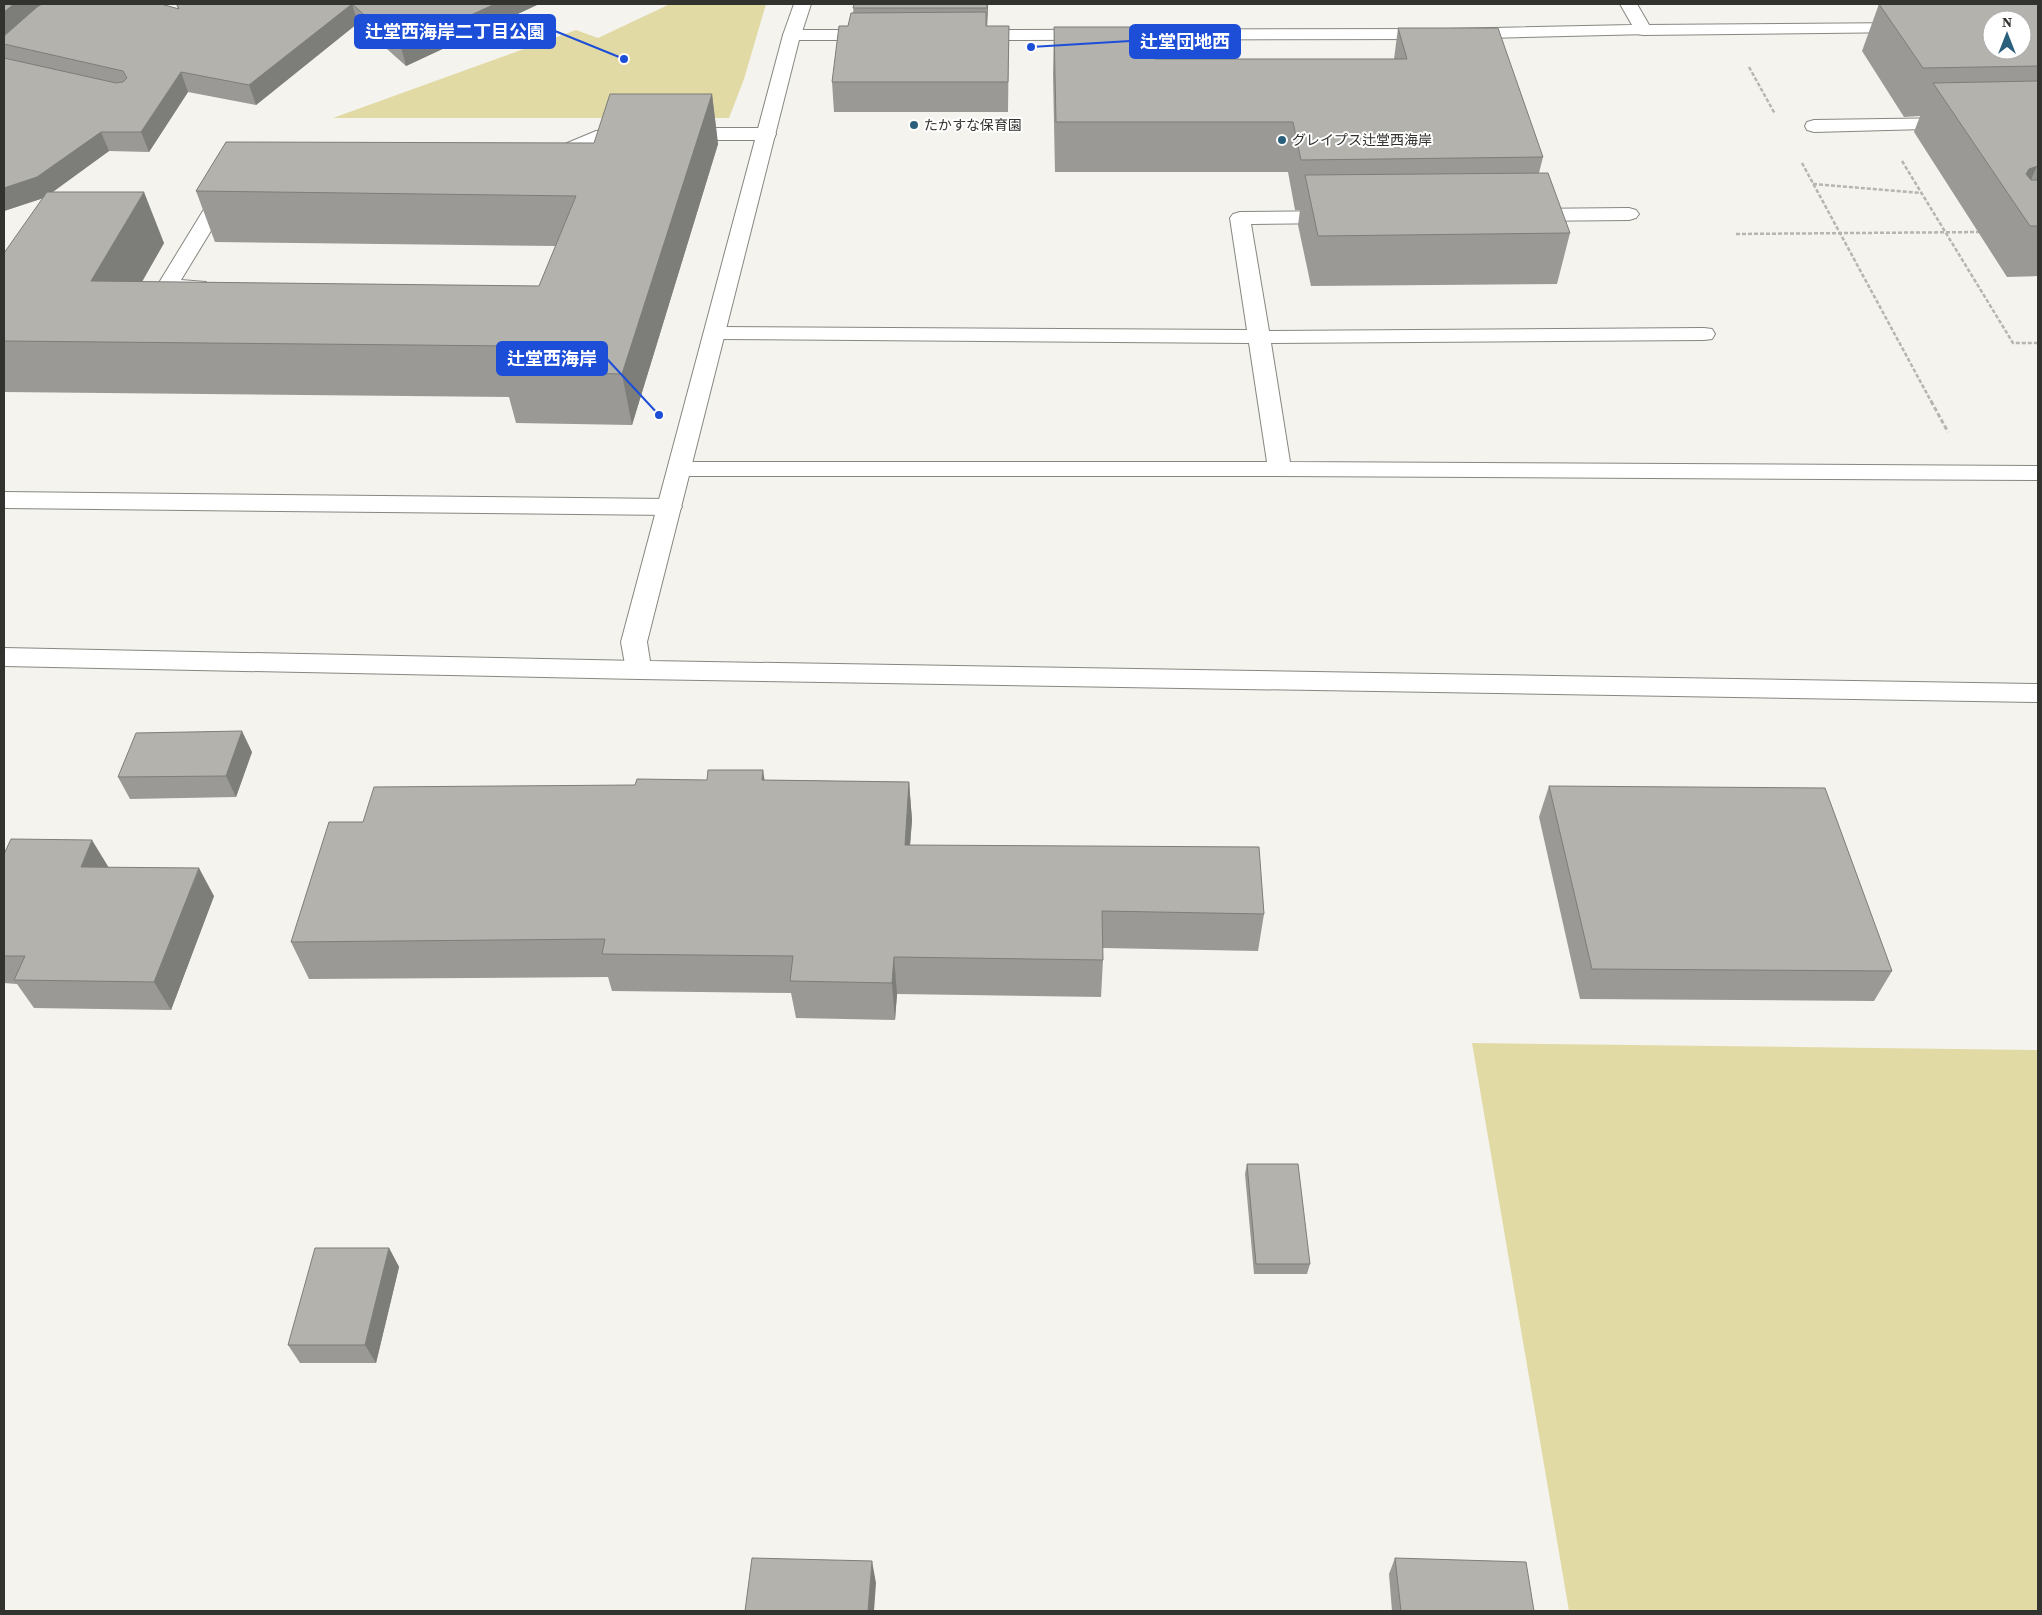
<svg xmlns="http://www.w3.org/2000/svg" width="2042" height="1615" font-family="'Source Serif 4','Noto Sans JP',serif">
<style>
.green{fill:#e1daa5}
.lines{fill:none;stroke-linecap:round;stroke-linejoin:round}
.service-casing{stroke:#878781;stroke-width:2}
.minor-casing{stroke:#878781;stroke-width:2}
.tertiary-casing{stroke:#878781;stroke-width:2}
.path-far1{stroke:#b6b5b0;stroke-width:2.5;stroke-dasharray:4 2;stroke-linecap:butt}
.path{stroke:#b6b5b0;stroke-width:3;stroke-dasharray:4.5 2.5;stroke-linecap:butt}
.service{fill:#fff;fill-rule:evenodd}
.minor{fill:#fff;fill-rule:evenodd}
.tertiary{fill:#fff;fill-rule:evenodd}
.wall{fill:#9a9995}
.shaded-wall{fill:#7d7d79}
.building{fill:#b3b2ad;stroke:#7d7d79;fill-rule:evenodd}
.poi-dot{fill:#2b607c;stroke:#fff;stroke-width:2}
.labels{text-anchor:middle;stroke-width:4;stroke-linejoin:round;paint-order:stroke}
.far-poi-label{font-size:14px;fill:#32322f;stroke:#fff;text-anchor:start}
.leader{fill:none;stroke:#1d4ed8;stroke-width:2}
.callout-dot{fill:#1d4ed8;stroke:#fff;stroke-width:2}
.callout{fill:#1d4ed8;stroke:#1d4ed8;stroke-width:2}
.callout-label{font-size:18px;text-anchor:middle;font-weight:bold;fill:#fff}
</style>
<rect width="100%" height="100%" fill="#f4f3ed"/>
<g class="green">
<path d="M670 4H766L744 79 729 118H333L576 30 598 38Z"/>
<path d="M1472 1043 2038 1050V1611H1569Z"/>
</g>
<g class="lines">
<defs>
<g id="service">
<path d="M1955 118 1962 120 1964 124 1962 128 1814 132 1807 130 1805 126 1807 122 1814 120Z"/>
<path d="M633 128 640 130 642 134 640 138 606 141 563 159 556 161 543 159 540 155 543 151 553 149 596 131Z"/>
<path d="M681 128H767L774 130 776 134 774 138 767 140H681L674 138 672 134 674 130Z"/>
<path d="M227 182 234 184 237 188 181 280 206 282 209 286 206 290 199 292 160 290 157 286 217 188 220 184Z"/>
<path d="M1629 208 1636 210 1639 214 1636 218 1629 220 1526 221 1519 219 1516 215 1519 211 1526 209Z"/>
<path d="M1338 211 1345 213 1348 217 1345 221 1338 223 1251 224 1269 331 1704 328 1712 329 1715 334 1712 339 1704 340 1271 343 1290 462 2038 466V480L1280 476H680L672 474 668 469 672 464 680 462H1267L1249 343 715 339 707 338 704 333 707 328 715 327 1247 330 1230 218 1233 214 1240 212Z"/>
</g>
<g id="minor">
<path d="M794 4H811L801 35 798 39 792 40 786 39 783 35Z"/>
<path d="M1907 23 1913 24 1916 28 1913 32 1643 35 1637 34 1634 30 1637 26 1643 25Z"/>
<path d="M4 492 670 499 678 502 682 507 678 512 670 515 4 508Z"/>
<path d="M4 648 639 661 648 664 652 670 648 676 639 679 4 666Z"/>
</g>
<g id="tertiary">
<path d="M1620 4H1637L1652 30 1649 34 1448 39 972 40 966 39 963 35 966 31 972 30 1448 29 1632 25Z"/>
<path d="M792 30H874L880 31 883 35 880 39 874 40H799L647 642 650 661 2038 684V702L639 679 630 676 626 670 621 642 783 35 786 31Z"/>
</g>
</defs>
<use href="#service" class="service-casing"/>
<use href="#minor" class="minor-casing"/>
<use href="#tertiary" class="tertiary-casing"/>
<g class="path-far1">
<path d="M1749 67 1775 114"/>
<path d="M1902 161 2013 343H2038"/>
<path d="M1802 163 1932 403"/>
<path d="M1813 184 1921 193"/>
<path d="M1736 234 1980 232"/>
</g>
<path class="path" d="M1931 401 1948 432"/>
<use href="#service" class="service"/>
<use href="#minor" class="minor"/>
<use href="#tertiary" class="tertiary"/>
</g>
<g class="wall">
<path d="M4 4 178 9 176 4H539L406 66 358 23 256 105 188 92 149 152 109 151 52 192 164 243 142 282 539 286 556 246 215 242 196 191 594 143 712 94 718 144 632 425 516 423 509 397 4 392V253L44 198 4 211Z"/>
<path d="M854 4H988L987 26H1009L1008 112H834L832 82 848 26 853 13Z"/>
<path d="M1879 4H2038V276L2007 277 1914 132 1920 116 1904 117 1862 51Z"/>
<path d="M1054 27 1155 59H1394L1398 28 1543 157 1539 173 1570 233 1557 284 1311 286 1298 225 1300 210H1295L1288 172H1055L1053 75Z"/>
<path d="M252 752 236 797 130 799 118 777Z"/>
<path d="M765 780 909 782 912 820 910 845 1264 914 1258 951 1103 948V960L1101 997 897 994 895 1020 796 1018 791 993 612 991 608 977 309 979 291 942 635 785Z"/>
<path d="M1549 786 1892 971 1874 1001 1580 999 1539 817Z"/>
<path d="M4 854 108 867 214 896 171 1010 34 1008 17 984 4 983Z"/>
<path d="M1247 1164 1310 1264 1307 1274H1254L1245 1174Z"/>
<path d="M389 1248 399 1267 376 1363H300L288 1345Z"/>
<path d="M1395 1558 1534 1611H1392L1389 1574Z"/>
</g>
<g class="shaded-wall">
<path d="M14 4H49L4 39V12Z"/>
<path d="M352 4 358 23 256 105 249 85Z"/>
<path d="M495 4H539L406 66 401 47Z"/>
<path d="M987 4H988L987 28Z"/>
<path d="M181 72 188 92 149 152 141 132Z"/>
<path d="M712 94 718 144 632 425 622 374Z"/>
<path d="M101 132 109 151 46 197 4 211V188Z"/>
<path d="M2037 166 2018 208 2026 174 2029 169Z"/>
<path d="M144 192 164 243 113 332 91 281Z"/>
<path d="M242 731 252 752 236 797 226 776Z"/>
<path d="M763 770 769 808 762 780Z"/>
<path d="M909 782 912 820 907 883 905 845Z"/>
<path d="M92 840 109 868 81 867Z"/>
<path d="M199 868 214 896 171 1010 154 982Z"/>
<path d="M894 957 897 994 895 1020 892 983Z"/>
<path d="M389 1248 399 1267 376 1363 365 1345Z"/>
<path d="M872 1561 876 1583 874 1611H868Z"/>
</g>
<g class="building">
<path d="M4 4H14L4 12Z"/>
<path d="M42 4H161L179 9 177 4H495L401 47 352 4 249 85 181 72 141 132H101L37 177 4 188V58L116 83 123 82 127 78 123 71 4 44V36L37 7Z"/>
<path d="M854 4H987V8H853Z"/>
<path d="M1879 4H2038V66L1923 68ZM1992 20H2022V50H1992Z"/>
<path d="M986 12V26H1009L1008 82H832L839 26H848L851 13Z"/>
<path d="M1054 27H1152L1155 59H1407L1398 28H1498L1543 157 1301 160 1293 122H1056Z"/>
<path d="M2038 81V166L2029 169 2026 174 2031 180H2038V226H2030L1933 83Z"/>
<path d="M610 94H712L622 374 503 371 512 346 4 341V253L47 192H144L91 281 539 286 576 196 196 191 226 142 594 143Z"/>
<path d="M1548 173 1570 233 1318 236 1305 175Z"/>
<path d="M242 731 226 776 118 777 136 733Z"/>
<path d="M708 770H763L762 780 909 782 905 845 1259 847 1264 914 1102 911 1103 960 894 957 892 983 790 981 793 956 602 954 605 939 291 942 329 822H363L374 787 635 785 637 779 707 780Z"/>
<path d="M1549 786 1825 788 1892 971 1592 969Z"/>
<path d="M11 839 92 840 81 867 199 868 154 982 14 980 25 956H4V854Z"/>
<path d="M1247 1164H1298L1310 1264H1256Z"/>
<path d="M315 1248H389L365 1345H288Z"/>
<path d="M752 1558 872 1561 868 1611H745Z"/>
<path d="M1395 1558 1526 1562 1534 1611H1401Z"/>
</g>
<g class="poi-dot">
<circle cx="914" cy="125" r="5"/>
<circle cx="1282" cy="140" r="5"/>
</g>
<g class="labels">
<g class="far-poi-label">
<text x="924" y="130">たかすな保育園</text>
<text x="1292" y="145">グレイプス辻堂西海岸</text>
</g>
</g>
<path class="leader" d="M624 59L555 31M1031 47L1130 41M659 415L607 359"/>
<g class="callout-dot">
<circle cx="624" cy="59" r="5"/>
<circle cx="1031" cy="47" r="5"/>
<circle cx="659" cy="415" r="5"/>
</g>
<g class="callout">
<rect x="355" y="15" width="200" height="33" rx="5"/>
<rect x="1130" y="25" width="110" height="33" rx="5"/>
<rect x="497" y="342" width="110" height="33" rx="5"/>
</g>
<g class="callout-label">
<text x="455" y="38">辻堂西海岸二丁目公園</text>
<text x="1185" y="48">辻堂団地西</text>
<text x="552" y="365">辻堂西海岸</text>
</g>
<rect width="2042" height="1615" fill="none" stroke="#32322f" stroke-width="10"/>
<g transform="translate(2007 35)"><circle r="24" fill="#ffffff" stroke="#adadac"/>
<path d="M0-4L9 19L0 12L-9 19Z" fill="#2b607c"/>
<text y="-8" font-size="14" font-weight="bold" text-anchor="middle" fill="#32322f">N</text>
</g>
</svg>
